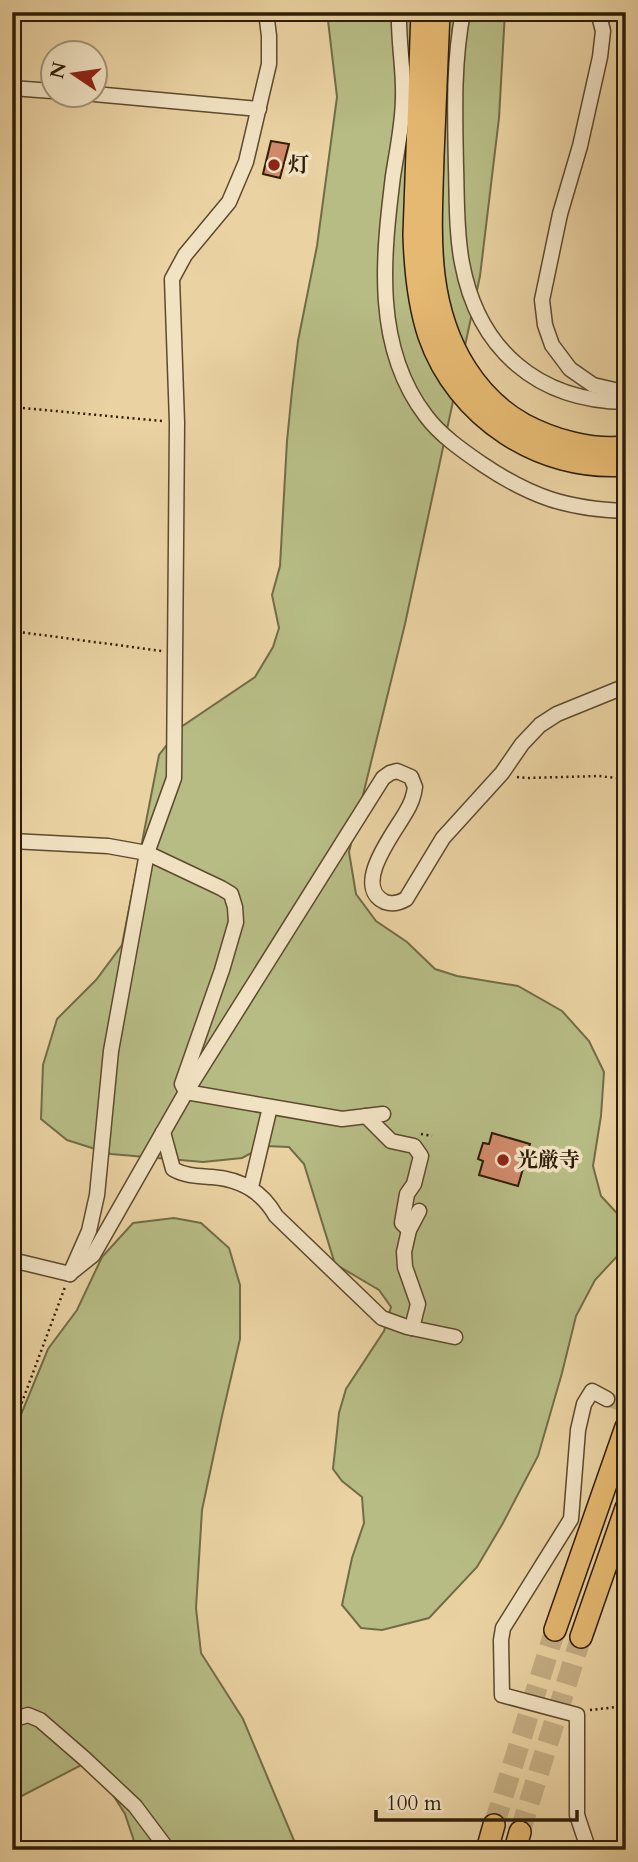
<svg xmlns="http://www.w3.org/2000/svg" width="638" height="1862" font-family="Cardo,'Noto Serif JP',serif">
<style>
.green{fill:#b7bc85;stroke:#726c46;stroke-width:2}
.building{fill:#d18a6c;stroke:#2e1d06;stroke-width:2}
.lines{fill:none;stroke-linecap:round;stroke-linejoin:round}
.minor-tunnel{stroke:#c4ae83;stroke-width:14;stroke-dasharray:14 7;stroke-linecap:butt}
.highway-tunnel{stroke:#c4ae83;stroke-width:21;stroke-dasharray:21 10;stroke-linecap:butt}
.minor-casing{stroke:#5d4a2d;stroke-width:17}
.highway-casing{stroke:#2e1d06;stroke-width:24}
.path{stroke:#2e1d06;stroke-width:2.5;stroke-dasharray:2 3.5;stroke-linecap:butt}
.minor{stroke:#f1e2c3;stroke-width:14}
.highway{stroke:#e5b971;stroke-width:21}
.poi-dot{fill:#8f2418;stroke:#f1e2c3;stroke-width:2.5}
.labels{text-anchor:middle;stroke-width:7;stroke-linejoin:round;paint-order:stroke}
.poi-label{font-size:21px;font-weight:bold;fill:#2e1d06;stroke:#f1e2c3;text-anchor:start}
</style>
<rect width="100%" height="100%" fill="#ead2a2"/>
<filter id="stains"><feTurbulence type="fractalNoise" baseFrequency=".00286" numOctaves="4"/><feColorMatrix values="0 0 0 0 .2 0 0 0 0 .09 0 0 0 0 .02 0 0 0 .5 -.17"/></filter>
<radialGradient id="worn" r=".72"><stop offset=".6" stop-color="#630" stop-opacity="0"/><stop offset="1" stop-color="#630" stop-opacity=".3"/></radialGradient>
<g class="green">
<path d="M327 12H505L499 118 480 276 405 624 349 852 356 894 376 921 407 942 435 969 457 976 518 986 562 1011 589 1041 604 1072 601 1116 593 1166 601 1196 626 1223V1236L623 1250 595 1280 576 1316 562 1373 538 1456 503 1523 477 1567 429 1618 382 1630 361 1628 342 1605 352 1558 364 1523 362 1497 342 1481 333 1469 339 1413 346 1389 384 1331 391 1307 379 1290 335 1264 304 1164 289 1147 265 1146 242 1158 203 1162 111 1154 67 1140 41 1119 43 1065 57 1019 96 980 122 945 159 755 181 727 255 677 273 647 279 628 272 595 280 566 287 441 292 391 298 341 317 246 337 97Z"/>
<path d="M174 1218 201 1223 229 1248 240 1285V1339L222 1416 202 1510 196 1608 201 1653 243 1719 298 1850H137L125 1814 91 1760 12 1801V1439L15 1429 48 1349 77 1310 102 1257 133 1223Z"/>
</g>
<g class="building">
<path d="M271 141 289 144 280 178 263 174Z"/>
<path d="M492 1133 530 1144 518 1186 479 1175 483 1161 478 1159 483 1143 489 1144Z"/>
</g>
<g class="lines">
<path class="minor-tunnel" d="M607 1399 626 1406"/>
<g class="highway-tunnel">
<path d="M494 1825 555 1630"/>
<path d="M520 1832 581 1637"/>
</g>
<defs>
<g id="minor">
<path d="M399 12C398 41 404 69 403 97 403 123 397 150 393 176 383 257 373 347 426 416 440 435 463 451 482 464 531 497 567 509 626 511"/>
<path d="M463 12C453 63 455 115 456 167 457 198 456 232 462 263 478 349 537 401 626 402"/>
<path d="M598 12 603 31 600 57 580 146 560 214 542 300 545 325 552 345 570 369 593 385 619 391 626 395"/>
<path d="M12 88 52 91"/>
<path d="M94 94 259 109"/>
<path d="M12 841 108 846 147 853 221 888 231 894 235 907 236 922 222 970 182 1084 186 1092"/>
<path d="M186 1092 342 1119 383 1114"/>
<path d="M366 1116 391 1141 414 1146 421 1156 414 1184 407 1194 402 1223 409 1230"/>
<path d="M163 1132 173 1169C185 1176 198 1176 212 1177 240 1179 262 1191 276 1216L382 1318 407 1327 455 1337"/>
<path d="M246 1186 252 1183 270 1107"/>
<path d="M12 1260 70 1274"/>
<path d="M73 1271 93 1255 186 1092 383 778 390 773 397 771 411 777 415 787C414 795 411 804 406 812 395 832 351 886 385 902 393 905 399 903 406 899L443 838 502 773 522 744 540 725 557 714 626 686"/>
<path d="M70 1274 89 1231 97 1195 111 1051 147 853 174 778 177 423 172 279 185 255 229 202 246 162 269 64V36L266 12"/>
<path d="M412 1328 418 1304 405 1267 404 1252 409 1230 419 1211"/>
<path d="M12 1720 28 1715 40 1720 85 1759 135 1806 168 1850"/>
<path d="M593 1850 587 1845 577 1815V1715L502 1695 501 1640 503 1628 571 1519 578 1430 584 1404 592 1391 607 1399"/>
</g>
<g id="highway">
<path d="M422 12 414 235C415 269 418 303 429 336 457 417 540 472 626 465"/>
<path d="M439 12C437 60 435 108 433 156 431 231 424 303 466 369 480 391 500 411 523 424 553 440 591 451 626 447"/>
<path d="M555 1630 626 1427"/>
<path d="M581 1637 626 1508"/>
<path d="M487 1850 494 1825"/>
<path d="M515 1850 520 1832"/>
</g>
</defs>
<use href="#minor" class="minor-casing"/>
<use href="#highway" class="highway-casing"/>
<g class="path">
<path d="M12 407 162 421"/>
<path d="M12 631 162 651"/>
<path d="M517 777 526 778 599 776 626 779"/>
<path d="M421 1134 432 1136"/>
<path d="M12 1429 65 1287"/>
<path d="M590 1710 626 1706"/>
</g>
<use href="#minor" class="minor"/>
<use href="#highway" class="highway"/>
</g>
<g class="poi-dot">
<circle cx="274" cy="165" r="7"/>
<circle cx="503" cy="1160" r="7"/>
</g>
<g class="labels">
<g class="poi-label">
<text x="288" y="172">灯</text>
<text x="517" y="1167">光厳寺</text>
</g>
</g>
<rect width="638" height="1862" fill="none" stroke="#ead2a2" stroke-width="42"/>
<rect x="14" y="14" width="610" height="1834" fill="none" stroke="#2e1d06" stroke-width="3.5"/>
<rect x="21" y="21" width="596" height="1820" fill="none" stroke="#2e1d06" stroke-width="2"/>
<g transform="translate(74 74) rotate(283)"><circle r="33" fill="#f1e2c3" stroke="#a39377" stroke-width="2"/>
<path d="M0-5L12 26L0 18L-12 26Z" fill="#8f2418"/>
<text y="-10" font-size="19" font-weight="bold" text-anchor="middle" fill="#2e1d06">N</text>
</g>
<path d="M376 1810v10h201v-10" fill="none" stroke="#2e1d06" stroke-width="3.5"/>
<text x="386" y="1810" font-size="21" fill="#2e1d06" stroke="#f1e2c3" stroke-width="5" paint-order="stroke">100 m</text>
<rect width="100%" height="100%" filter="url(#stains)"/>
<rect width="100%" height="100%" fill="url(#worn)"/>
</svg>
